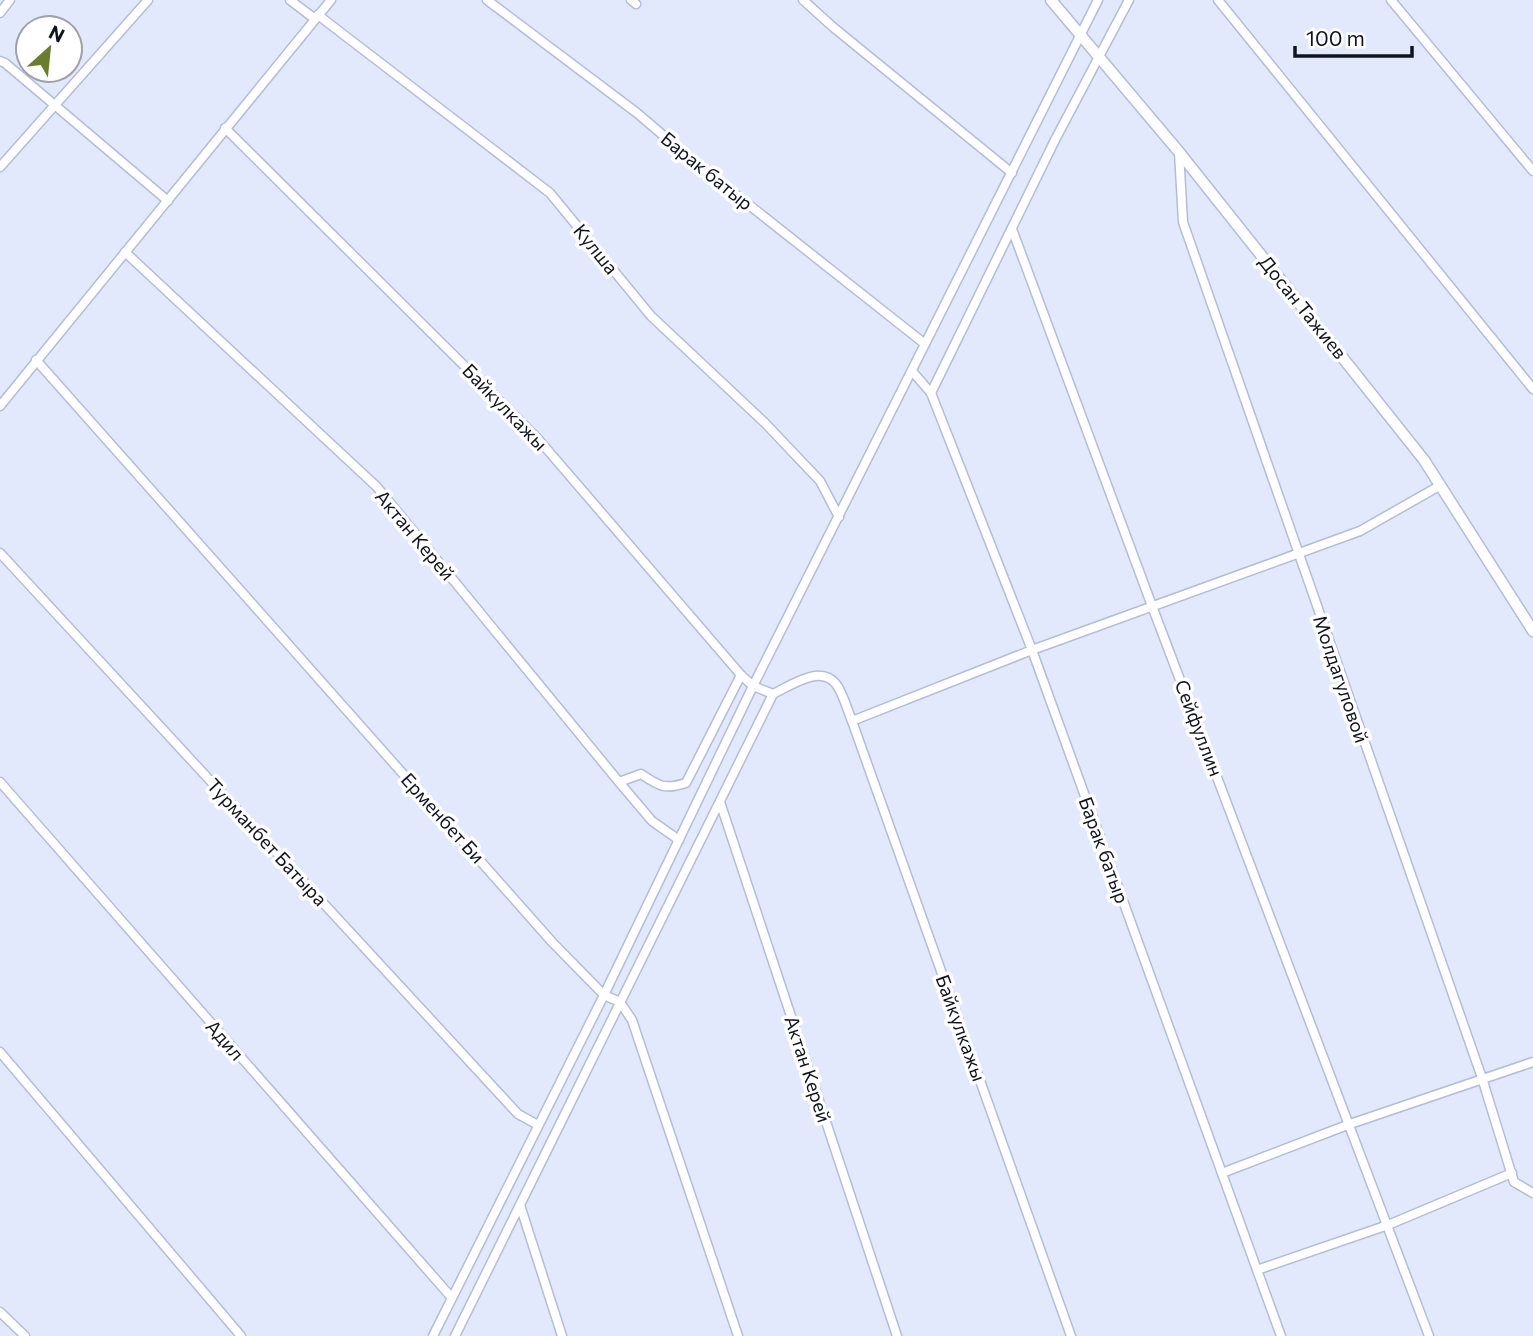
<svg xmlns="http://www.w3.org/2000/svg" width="1533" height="1336" font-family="Commissioner,sans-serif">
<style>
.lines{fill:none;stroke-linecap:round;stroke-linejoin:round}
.minor-casing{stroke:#b1bddb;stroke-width:11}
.tertiary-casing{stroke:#b1bddb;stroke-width:13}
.minor{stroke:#fff;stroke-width:8}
.tertiary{stroke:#fff;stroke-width:10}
.labels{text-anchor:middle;stroke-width:7;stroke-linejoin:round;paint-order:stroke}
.street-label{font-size:19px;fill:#10141f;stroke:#fff}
</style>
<rect width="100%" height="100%" fill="#e2e9fc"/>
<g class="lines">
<defs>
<g id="minor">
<path d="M290 0 315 19"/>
<path d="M487 0 637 113 691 159 925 344"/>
<path d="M631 0 636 4"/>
<path d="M803 0 833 27 1012 173"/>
<path d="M1218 0 1533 389"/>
<path d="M1391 0 1533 171"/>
<path d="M0 13 10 0"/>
<path d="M318 15 550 193 651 316 765 423 820 481 839 517"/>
<path d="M0 61 5 63 168 201"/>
<path d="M225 128 539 440 741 675 753 686 773 694"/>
<path d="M1179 152 1183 222 1482 1078 1514 1182 1533 1193"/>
<path d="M0 167 148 0"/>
<path d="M1012 229 1152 606 1429 1336"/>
<path d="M125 252 377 487 619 782 652 821 679 840"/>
<path d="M36 360 553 943 604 995 620 1002 632 1020 738 1336"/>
<path d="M912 371 931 393 1032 650 1281 1336"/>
<path d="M931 393 1055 140 1129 0"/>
<path d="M0 406 331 0"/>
<path d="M0 553 518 1114 538 1125"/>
<path d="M852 721 1032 650 1360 531 1441 485"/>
<path d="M0 782 452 1298"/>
<path d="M619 782 641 774C659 786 664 790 686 783L741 675"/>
<path d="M720 802 897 1336"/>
<path d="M0 1052 241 1336"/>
<path d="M1222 1173 1350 1124 1533 1062"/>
<path d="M520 1205 562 1336"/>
<path d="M1257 1270 1388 1225 1512 1173"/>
<path d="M0 1312 25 1336"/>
<path d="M433 1336 604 995 753 686 1098 0"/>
<path d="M455 1336 773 694C790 686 820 664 836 684 843 693 847 709 852 721L1071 1336"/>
</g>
<path id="tertiary" d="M1051 0 1179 152 1424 460 1533 631"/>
</defs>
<use href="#minor" class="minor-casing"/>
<use href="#tertiary" class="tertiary-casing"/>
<use href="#minor" class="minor"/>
<use href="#tertiary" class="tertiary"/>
</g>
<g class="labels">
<g class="street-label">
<text transform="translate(707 171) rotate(39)" y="7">Барак батыр</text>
<text transform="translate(596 249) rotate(51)" y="7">Кулша</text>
<text transform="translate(1303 307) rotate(51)" y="7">Досан Тажиев</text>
<text transform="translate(505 407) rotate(46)" y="7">Байкулкажы</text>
<text transform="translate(415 535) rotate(50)" y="7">Актан Керей</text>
<text transform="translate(1341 679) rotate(71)" y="7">Молдагуловой</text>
<text transform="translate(1199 728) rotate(69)" y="7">Сейфуллин</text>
<text transform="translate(443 818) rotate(48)" y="7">Ерменбет Би</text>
<text transform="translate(267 842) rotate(47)" y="7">Турманбет Батыра</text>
<text transform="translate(1104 850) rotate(70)" y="7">Барак батыр</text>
<text transform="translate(961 1028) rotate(70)" y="7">Байкулкажы</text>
<text transform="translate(225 1040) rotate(49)" y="7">Адил</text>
<text transform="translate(808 1069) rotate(72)" y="7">Актан Керей</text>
</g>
</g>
<g transform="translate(49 49) rotate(27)"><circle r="33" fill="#ffffff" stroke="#9fa1a5" stroke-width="2"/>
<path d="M0-5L12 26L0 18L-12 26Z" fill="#6a7d2d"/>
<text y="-10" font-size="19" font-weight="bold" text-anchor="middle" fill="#10141f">N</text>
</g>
<path d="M1295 46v10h117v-10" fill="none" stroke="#10141f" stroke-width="3.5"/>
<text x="1306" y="46" font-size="21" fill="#10141f" stroke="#ffffff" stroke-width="5" paint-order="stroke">100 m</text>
</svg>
